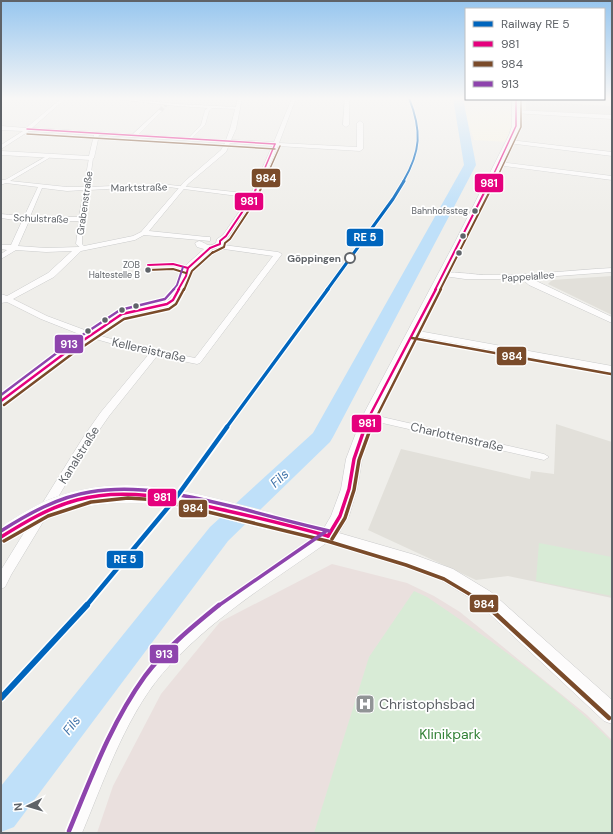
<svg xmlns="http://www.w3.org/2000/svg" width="613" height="834" font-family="'DM Sans',sans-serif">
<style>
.commercial{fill:#f7f3e4}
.education{fill:#e2e0da}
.medical{fill:#eae0de}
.green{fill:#d8ebd6}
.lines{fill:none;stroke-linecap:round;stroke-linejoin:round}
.river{fill:#bfe0f9;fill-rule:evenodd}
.pedestrian-tunnel{stroke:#cbcbca;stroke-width:4.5;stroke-dasharray:4.5 2;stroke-linecap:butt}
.pedestrian-casing{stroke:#cbcccc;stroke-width:1}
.minor-casing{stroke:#cbcccc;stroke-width:1}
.secondary-casing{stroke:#cacacb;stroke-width:1}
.pedestrian{fill:#fdfcfc;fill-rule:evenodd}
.minor{fill:#fdfcfc;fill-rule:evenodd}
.secondary{fill:#fdfcfc;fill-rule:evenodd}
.secondary-bridge-casing{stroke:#cacacb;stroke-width:18;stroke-linecap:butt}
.secondary-bridge{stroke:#fdfcfc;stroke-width:18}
.bus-1-far3-casing{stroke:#fff;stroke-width:3}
.bus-1-far2-casing{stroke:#fff;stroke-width:4}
.bus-1-far1-casing{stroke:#fff;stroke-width:5}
.bus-1-casing{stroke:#fff;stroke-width:6}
.bus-2-far4-casing{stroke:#fff;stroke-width:3}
.bus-2-far3-casing{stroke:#fff;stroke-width:4}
.bus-2-far2-casing{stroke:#fff;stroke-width:5}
.bus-2-far1-casing{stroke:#fff;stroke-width:6}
.bus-2-casing{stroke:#fff;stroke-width:8}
.bus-3-far3-casing{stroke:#fff;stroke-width:4}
.bus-3-far2-casing{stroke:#fff;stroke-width:5}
.bus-3-far1-casing{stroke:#fff;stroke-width:6}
.bus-3-casing{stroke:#fff;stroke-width:8}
.bus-1-far3{stroke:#e5007d;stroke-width:1.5}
.bus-1-far2{stroke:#e5007d;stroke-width:2}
.bus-1-far1{stroke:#e5007d;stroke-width:2.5}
.bus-1{stroke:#e5007d;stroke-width:3.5}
.bus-2-far4{stroke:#7a4b2a;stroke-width:1.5}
.bus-2-far3{stroke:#7a4b2a;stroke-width:2}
.bus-2-far2{stroke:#7a4b2a;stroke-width:2.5}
.bus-2-far1{stroke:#7a4b2a;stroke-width:3.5}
.bus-2{stroke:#7a4b2a;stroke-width:4.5}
.bus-3-far3{stroke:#8e44ad;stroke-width:2}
.bus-3-far2{stroke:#8e44ad;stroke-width:2.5}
.bus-3-far1{stroke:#8e44ad;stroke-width:3.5}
.bus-3{stroke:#8e44ad;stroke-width:4.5}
.rail-1-far4-casing{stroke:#fff;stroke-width:3.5}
.rail-1-far3-casing{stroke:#fff;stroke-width:5}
.rail-1-far2-casing{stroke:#fff;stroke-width:6}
.rail-1-far1-casing{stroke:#fff;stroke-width:8}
.rail-1-casing{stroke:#fff;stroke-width:9}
.rail-1-far4{stroke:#0065bd;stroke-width:2}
.rail-1-far3{stroke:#0065bd;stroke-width:3}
.rail-1-far2{stroke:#0065bd;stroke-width:3.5}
.rail-1-far1{stroke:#0065bd;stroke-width:4.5}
.rail-1{stroke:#0065bd;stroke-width:6}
.bus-dot{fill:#5f6368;stroke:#fff;stroke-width:1.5}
.stop-dot{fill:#fff;stroke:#5f6368;stroke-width:2}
.labels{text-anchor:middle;stroke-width:3.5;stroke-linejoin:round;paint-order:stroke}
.far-bus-label{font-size:9px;fill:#5f6368;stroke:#fff;text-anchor:end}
.far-street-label{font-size:10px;fill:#5f6368;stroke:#fff}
.far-stop-label{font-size:10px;font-weight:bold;fill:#5f6368;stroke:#fff;text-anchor:end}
.street-label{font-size:12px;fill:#5f6368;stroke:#fff}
.water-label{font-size:13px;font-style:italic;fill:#4174aa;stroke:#fff}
.near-poi-label{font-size:14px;fill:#5f6368;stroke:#fff;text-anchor:start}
.near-park-label{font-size:14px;fill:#348238;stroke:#fff}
.line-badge{stroke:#fff;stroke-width:1.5}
.badge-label{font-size:11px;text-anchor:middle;font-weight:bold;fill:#fff}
</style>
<rect width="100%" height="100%" fill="#efeeea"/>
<path class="commercial" d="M459 98H466V99H604V98H612V115L516 110 507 142 474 140Z"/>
<g class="education">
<path d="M526 101 612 106V115L526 111Z"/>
<path d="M612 276V315L548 284 552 280Z"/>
<path d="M556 424 612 442V598L508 576 476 580 368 530 401 449 530 479 531 471 554 474Z"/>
</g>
<path class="medical" d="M332 564 407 583 434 596 460 612 587 715 612 740V833H97L113 786 161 694 220 622Z"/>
<g class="green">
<path d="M539 543 612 557V596L536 581Z"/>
<path d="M414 591 427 597C492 641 556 686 612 742V833H314L369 657Z"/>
</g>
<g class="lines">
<path class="river" d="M453 98H463L476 165 333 437 330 442 228 541 14 827 1 832V786L210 527 313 433 464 165Z"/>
<path class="pedestrian-tunnel" d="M160 111 166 104"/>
<defs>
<g id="pedestrian">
<path d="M108 98H117L177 104 237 107 239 108 237 109 212 108 209 111 205 125 190 140 188 139 201 125 205 110 208 108 177 106Z"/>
<path d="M159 110 162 111 137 136H133V134Z"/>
<path d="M47 156 49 157V158L10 181 67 187H84L89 158 91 157 93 158 89 187 161 184 253 194 256 196 253 198 161 186 89 190 82 236V244L86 248 83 250 76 244 79 221H48L45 219 48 217H79L84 190 67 191 42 188 29 219 26 221 23 219 38 187 6 183 3 184H1V180H5Z"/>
</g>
<g id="minor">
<path d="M62 98H66L32 128 226 140 230 129 238 98H242L236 129 231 140 274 142 292 98H296L279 143 357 147V123L360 121 363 123V149L360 151 278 146 256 196 228 237 224 242 223 245 278 252 282 254 200 363 197 364 157 356 109 416 93 439 11 575 5 587 1 589V570L84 436 101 412 149 354 92 338 4 403 1 404V396L84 336 41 319 7 302 1 303V294L7 296 48 273 72 251 46 252 16 250 1 259V254L7 250 1 249V245H11L22 221 1 218V214C9 215 49 217 51 219L48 221H29L18 246 46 248 79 247 133 236 141 232 184 182 221 150 225 143 99 135 94 158 91 160 1 155V151L89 156 94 135 29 131 1 149V145L23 131 1 130V126L26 128ZM230 143 272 146 250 196 223 235 217 239 216 243C207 248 207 243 199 241L195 243 197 247 204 249 185 266 182 276 170 299 164 302 119 312 90 332 47 316 13 299 54 277 81 251 135 240 144 235 210 241V237H207L149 231 188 184 226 152ZM217 248 273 256 195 358 141 347 97 335 125 316 170 306 177 300 190 276 192 269 213 249Z"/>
<path d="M345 98H349V125L346 127 343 125Z"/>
<path d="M516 110 612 115V119L514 113 513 112Z"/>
<path d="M510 140 612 152V156L508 143 507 142Z"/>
<path d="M499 162 612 176V180L497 165 496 164Z"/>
<path d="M612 268V272L530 278 612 317V323L529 285 522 279H465L444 276 440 274C445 270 477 275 485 275 528 276 570 270 612 268Z"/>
<path d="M413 330 612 366V372L410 335 409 333 410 331Z"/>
<path d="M369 414 544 454 549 457 544 460 365 419 364 417Z"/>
<path d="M328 532 332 533 334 536 332 539C277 578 216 615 170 665 128 709 105 778 82 833H66C91 772 114 706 159 657 203 609 270 570 324 533Z"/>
</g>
<g id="secondary">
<path d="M512 99H520V126L517 135 465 242 376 417 362 459 357 489 349 516 339 533 415 555 453 569 491 592 612 700V724L604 721 477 602 439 579 402 565 327 542 262 525 259 521 262 517 268 515 324 528 331 516 341 489 346 459 362 417 455 242 509 135 512 126Z"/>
<path d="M12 524 18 526 21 530C17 537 9 541 1 543V528Z"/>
</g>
</defs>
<use href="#pedestrian" class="pedestrian-casing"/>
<use href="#minor" class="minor-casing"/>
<use href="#secondary" class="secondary-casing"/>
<use href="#pedestrian" class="pedestrian"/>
<use href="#minor" class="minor"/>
<use href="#secondary" class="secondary"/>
<defs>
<path id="secondary-bridge" d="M12 530C23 523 35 516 47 510 122 477 194 502 268 521"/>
</defs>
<use href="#secondary-bridge" class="secondary-bridge-casing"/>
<use href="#secondary-bridge" class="secondary-bridge"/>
<defs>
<g id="bus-1-far3">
<path d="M27 129 275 144"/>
<path d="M259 182 275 144"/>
<path d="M490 182 516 126V99"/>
</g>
<g id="bus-1-far2">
<path d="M210 248 220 244V241L226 236 253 196 259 181"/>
<path d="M148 265 173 264 188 268"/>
<path d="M178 290 186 276 188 268 210 248"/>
<path d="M435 290 490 181"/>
</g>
<g id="bus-1-far1">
<path d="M1 401 69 350 122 314 167 304 173 300 179 289"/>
<path d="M365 428 369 417 436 289"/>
</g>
<g id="bus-1">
<path d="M328 536 340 516 349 489 354 459 365 427"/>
<path d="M1 537C25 522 50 507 77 500 124 487 172 498 219 509 255 517 292 526 328 536"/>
</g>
<g id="bus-2-far4">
<path d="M27 134 275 149"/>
<path d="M264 182 280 146"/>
<path d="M495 182 521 127V99"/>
</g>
<g id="bus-2-far3">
<path d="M212 253 224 247 225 243 230 239 257 198 264 181"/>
<path d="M148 270 173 269 186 273"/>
<path d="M184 290 192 271 213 252"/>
<path d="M440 290 495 181"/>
</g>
<g id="bus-2-far2">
<path d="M412 338 611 374"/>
<path d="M4 405 72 354 124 319 169 309 176 304 184 289"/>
<path d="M371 428 441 289"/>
</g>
<g id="bus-2-far1">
<path d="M332 539 345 518 354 490 359 460 371 427"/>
<path d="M4 541 48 516 91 502 128 498 159 500 327 541 406 565 444 579 481 601 487 606"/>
</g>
<path id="bus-2" d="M486 605 609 718"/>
<path id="bus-3-far3" d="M173 290 177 285 183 267"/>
<path id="bus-3-far2" d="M1 395 66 346 120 310 165 299 174 289"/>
<g id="bus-3-far1">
<path d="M1 531C28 514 58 497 90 492 141 483 193 497 243 509 272 517 300 524 329 531"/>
<path d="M218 606 325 532"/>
</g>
<path id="bus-3" d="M69 831C91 778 111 723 145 676 165 649 193 626 219 605"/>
</defs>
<use href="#bus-1-far3" class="bus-1-far3-casing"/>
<use href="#bus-1-far2" class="bus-1-far2-casing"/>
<use href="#bus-1-far1" class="bus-1-far1-casing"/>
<use href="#bus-1" class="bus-1-casing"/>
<use href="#bus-2-far4" class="bus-2-far4-casing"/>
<use href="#bus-2-far3" class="bus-2-far3-casing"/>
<use href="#bus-2-far2" class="bus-2-far2-casing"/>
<use href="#bus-2-far1" class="bus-2-far1-casing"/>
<use href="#bus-2" class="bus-2-casing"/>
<use href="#bus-3-far3" class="bus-3-far3-casing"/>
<use href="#bus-3-far2" class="bus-3-far2-casing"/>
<use href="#bus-3-far1" class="bus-3-far1-casing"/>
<use href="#bus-3" class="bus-3-casing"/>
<use href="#bus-1-far3" class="bus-1-far3"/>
<use href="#bus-1-far2" class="bus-1-far2"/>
<use href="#bus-1-far1" class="bus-1-far1"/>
<use href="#bus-1" class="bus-1"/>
<use href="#bus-2-far4" class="bus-2-far4"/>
<use href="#bus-2-far3" class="bus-2-far3"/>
<use href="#bus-2-far2" class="bus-2-far2"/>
<use href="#bus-2-far1" class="bus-2-far1"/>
<use href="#bus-2" class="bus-2"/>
<use href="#bus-3-far3" class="bus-3-far3"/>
<use href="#bus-3-far2" class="bus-3-far2"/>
<use href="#bus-3-far1" class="bus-3-far1"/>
<use href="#bus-3" class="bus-3"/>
<defs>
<path id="rail-1-far4" d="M403 182C421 151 422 131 409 98"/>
<path id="rail-1-far3" d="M327 290 393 199 404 181"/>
<path id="rail-1-far2" d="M226 428 328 289"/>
<path id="rail-1-far1" d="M86 606 175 499 227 427"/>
<path id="rail-1" d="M1 698 87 605"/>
</defs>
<use href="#rail-1-far4" class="rail-1-far4-casing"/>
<use href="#rail-1-far3" class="rail-1-far3-casing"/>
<use href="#rail-1-far2" class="rail-1-far2-casing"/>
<use href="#rail-1-far1" class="rail-1-far1-casing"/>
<use href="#rail-1" class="rail-1-casing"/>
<use href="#rail-1-far4" class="rail-1-far4"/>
<use href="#rail-1-far3" class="rail-1-far3"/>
<use href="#rail-1-far2" class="rail-1-far2"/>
<use href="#rail-1-far1" class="rail-1-far1"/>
<use href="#rail-1" class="rail-1"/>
</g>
<linearGradient id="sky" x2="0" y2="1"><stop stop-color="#97c6ef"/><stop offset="0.46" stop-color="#f8f7f6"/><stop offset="1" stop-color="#f8f7f6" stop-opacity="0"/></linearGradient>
<rect width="613" height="214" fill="url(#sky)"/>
<defs>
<symbol id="hospital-square" viewBox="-11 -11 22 22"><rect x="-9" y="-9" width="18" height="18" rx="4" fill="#919496" stroke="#fff"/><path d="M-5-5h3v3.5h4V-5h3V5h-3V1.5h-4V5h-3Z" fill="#fff"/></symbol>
</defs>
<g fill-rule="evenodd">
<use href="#hospital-square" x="354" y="693" width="22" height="22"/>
</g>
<g class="bus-dot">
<circle cx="475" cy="211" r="3.5"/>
<circle cx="463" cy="236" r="3.5"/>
<circle cx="459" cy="253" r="3.5"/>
<circle cx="148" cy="270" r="3.5"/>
<circle cx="136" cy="306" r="3.5"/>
<circle cx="122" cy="310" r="3.5"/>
<circle cx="105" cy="320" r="3.5"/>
<circle cx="88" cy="331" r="3.5"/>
</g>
<circle class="stop-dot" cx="350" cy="258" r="5"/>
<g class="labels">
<g class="far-bus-label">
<text x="468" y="214">Bahnhofssteg</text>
<text x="140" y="268">ZOB<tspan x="140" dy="10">Haltestelle B</tspan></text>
</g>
<g class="far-street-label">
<text transform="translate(139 187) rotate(-1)" y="4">Marktstraße</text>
<text transform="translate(84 203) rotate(-82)" y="4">Grabenstraße</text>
<text transform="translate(41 218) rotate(2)" y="4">Schulstraße</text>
<text transform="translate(528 276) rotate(-4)" y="4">Pappelallee</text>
</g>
<g class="far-stop-label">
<text x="341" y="262">Göppingen</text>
</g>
<g class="street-label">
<text transform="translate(149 350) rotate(13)" y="4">Kellereistraße</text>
<text transform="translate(457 437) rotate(13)" y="4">Charlottenstraße</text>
<text transform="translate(79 455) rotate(-58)" y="4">Kanalstraße</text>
</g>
<g class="water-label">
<text transform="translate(279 478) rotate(-43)" y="5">Fils</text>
<text transform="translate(71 725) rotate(-52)" y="5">Fils</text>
</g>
<g class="near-poi-label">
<text x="379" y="709">Christophsbad</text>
</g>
<g class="near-park-label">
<text x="450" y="739">Klinikpark</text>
</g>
</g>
<g class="line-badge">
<rect x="251" y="168" width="30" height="20" rx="4" fill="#7a4b2a"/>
<rect x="474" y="173" width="30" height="20" rx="4" fill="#e5007d"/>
<rect x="234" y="192" width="30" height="19" rx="4" fill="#e5007d"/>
<rect x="346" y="228" width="38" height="19" rx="4" fill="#0065bd"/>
<rect x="54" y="334" width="30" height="20" rx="4" fill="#8e44ad"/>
<rect x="496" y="346" width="31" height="20" rx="4" fill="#7a4b2a"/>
<rect x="351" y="414" width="31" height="19" rx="4" fill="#e5007d"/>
<rect x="147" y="488" width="30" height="19" rx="4" fill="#e5007d"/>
<rect x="178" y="499" width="30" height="19" rx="4" fill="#7a4b2a"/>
<rect x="106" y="550" width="38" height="19" rx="4" fill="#0065bd"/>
<rect x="469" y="594" width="30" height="19" rx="4" fill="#7a4b2a"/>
<rect x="149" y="644" width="30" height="20" rx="4" fill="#8e44ad"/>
</g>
<g class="badge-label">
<text x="266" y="182">984</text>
<text x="489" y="187">981</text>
<text x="249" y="205">981</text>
<text x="365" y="241">RE 5</text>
<text x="69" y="348">913</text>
<text x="512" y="360">984</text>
<text x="367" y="427">981</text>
<text x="162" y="501">981</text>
<text x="193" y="512">984</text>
<text x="125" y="563">RE 5</text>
<text x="484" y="608">984</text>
<text x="164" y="658">913</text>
</g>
<rect width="613" height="834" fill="none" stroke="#5f6368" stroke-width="4"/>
<rect x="465" y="8" width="140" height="92" fill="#ffffff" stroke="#bfc1c3"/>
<rect x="473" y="21" width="20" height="6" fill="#0065bd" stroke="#bfc1c3"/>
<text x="501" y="28" font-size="12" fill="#5f6368">Railway RE 5</text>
<rect x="473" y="41" width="20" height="6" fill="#e5007d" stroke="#bfc1c3"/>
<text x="501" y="48" font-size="12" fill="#5f6368">981</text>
<rect x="473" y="61" width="20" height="6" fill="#7a4b2a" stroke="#bfc1c3"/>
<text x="501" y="68" font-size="12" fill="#5f6368">984</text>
<rect x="473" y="81" width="20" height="6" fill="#8e44ad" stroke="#bfc1c3"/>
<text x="501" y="88" font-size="12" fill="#5f6368">913</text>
<g transform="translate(28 806) rotate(265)" stroke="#ffffff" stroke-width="3" paint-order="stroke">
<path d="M0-3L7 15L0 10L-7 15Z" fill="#5f6368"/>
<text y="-6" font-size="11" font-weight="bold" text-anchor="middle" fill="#5f6368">N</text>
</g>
</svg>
